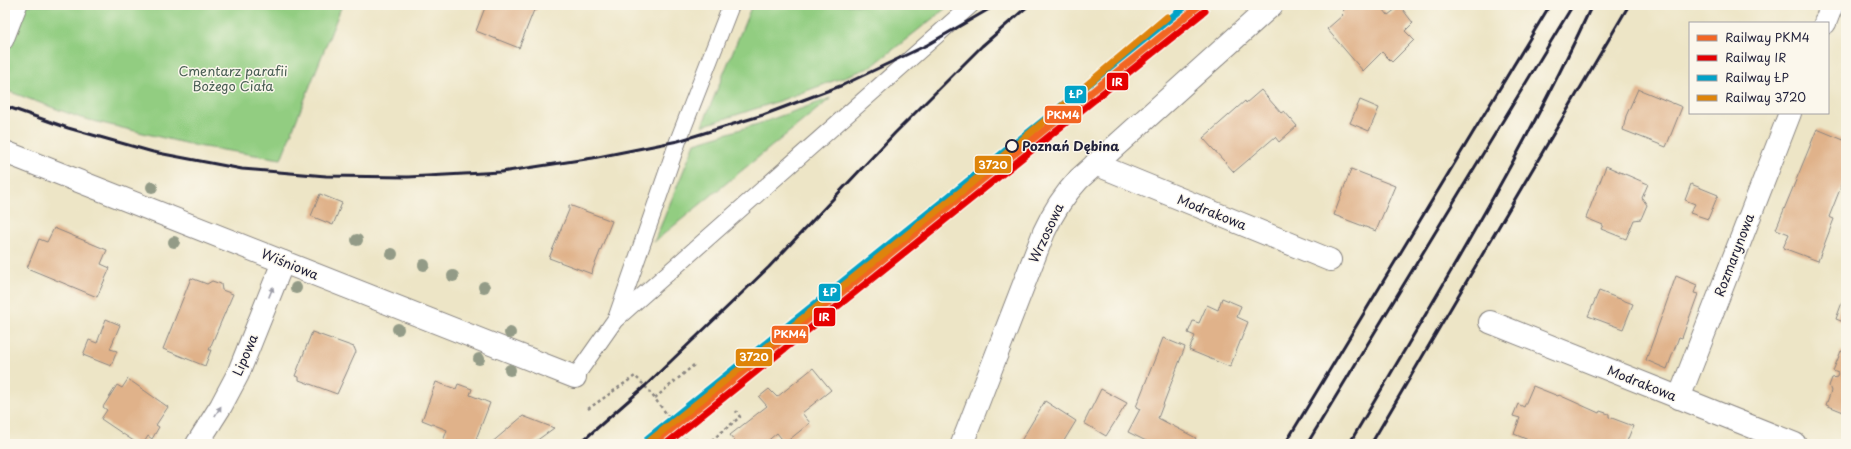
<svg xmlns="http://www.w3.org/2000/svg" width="1851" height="449" font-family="'Playpen Sans',sans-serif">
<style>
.green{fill:#92cd81;stroke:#5a785e}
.building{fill:#e0b28a}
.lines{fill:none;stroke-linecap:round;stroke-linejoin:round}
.service-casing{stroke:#888480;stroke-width:18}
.minor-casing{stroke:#888480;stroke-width:24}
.path{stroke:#888480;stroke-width:2.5;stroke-dasharray:3 3;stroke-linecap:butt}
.service{stroke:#fff;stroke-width:16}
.minor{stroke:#fff;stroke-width:22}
.rail{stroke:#22223b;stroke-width:3}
.rail-1-casing{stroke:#fbf7ec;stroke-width:10}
.rail-2-casing{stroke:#fbf7ec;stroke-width:10}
.rail-3-casing{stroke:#fbf7ec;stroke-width:10}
.rail-4-casing{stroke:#fbf7ec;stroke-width:10}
.rail-1{stroke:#f26522;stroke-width:7}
.rail-2{stroke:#e50000;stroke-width:7}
.rail-3{stroke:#02a2c7;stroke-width:7}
.rail-4{stroke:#de8409;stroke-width:7}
.tree{fill:#939b87}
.oneway{fill:#9c9ca7}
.stop-dot{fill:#fbf7ec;stroke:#22223b;stroke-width:2}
.labels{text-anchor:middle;stroke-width:3;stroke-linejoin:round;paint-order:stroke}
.park-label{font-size:13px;fill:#495e54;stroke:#fbf7ec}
.stop-label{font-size:13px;font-weight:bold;fill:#22223b;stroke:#fbf7ec;text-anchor:start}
.street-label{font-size:13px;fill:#22223b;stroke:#fbf7ec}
.line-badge{stroke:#fbf7ec;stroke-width:1.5}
.badge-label{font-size:11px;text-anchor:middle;font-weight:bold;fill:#fff}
</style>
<rect width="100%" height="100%" fill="#fbf7ec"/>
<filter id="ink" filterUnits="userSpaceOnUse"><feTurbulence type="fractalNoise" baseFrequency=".025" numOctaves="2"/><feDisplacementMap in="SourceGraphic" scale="8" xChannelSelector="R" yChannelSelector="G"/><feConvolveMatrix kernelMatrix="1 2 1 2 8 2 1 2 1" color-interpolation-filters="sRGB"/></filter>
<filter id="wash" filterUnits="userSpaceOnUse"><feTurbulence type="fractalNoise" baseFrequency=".012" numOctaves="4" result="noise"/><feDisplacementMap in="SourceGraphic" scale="16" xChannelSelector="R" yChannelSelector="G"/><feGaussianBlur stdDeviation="0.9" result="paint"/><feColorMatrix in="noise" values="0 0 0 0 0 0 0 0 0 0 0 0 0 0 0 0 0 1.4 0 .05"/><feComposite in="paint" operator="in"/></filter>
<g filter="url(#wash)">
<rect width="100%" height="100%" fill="#ede5c6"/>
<g class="green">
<path d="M5 5H342L281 159 197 146 81 118 5 90Z"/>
<path d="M752 5H945L946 8 871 67 779 101 702 126Z"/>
<path d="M831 98 654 242 695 143 761 123Z"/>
</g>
<g id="blocks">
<g class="building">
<path d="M486 5H538L536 11 534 10 519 48 476 31Z"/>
<path d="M1349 5H1380L1388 15 1400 6 1413 23 1405 31 1414 40 1392 62 1382 52 1363 71 1327 29 1343 15 1341 13Z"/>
<path d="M1638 89 1682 107 1666 147 1623 130 1626 116Z"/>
<path d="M1261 90 1281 113 1284 111 1297 126 1279 142 1275 137 1234 172 1203 138 1245 101 1246 103Z"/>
<path d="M1360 100 1379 108 1369 131 1350 123Z"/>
<path d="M1817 129 1846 141V174L1829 217 1834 219 1818 261 1783 248 1789 234 1776 229Z"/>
<path d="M1606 166 1648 184 1642 198 1647 205 1641 219 1634 220 1626 239 1601 229 1603 225 1586 218Z"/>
<path d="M1351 169 1395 186 1376 231 1334 215Z"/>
<path d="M1691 184 1718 195 1708 219 1690 213 1695 204 1685 200Z"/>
<path d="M320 194 342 203 333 225 311 216Z"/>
<path d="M569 205 612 221 593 269 592 274 549 258 569 210Z"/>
<path d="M54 228 107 250 101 264 110 268 97 297 27 268 39 239 47 242Z"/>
<path d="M1676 276 1697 285 1694 293 1698 294 1682 338 1679 337 1667 369 1646 360Z"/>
<path d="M191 278 207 284 212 281 221 284 222 290 233 294 209 350H211L205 366 163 349Z"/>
<path d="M1599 291 1633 304 1623 329 1588 316Z"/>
<path d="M1844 297 1846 298V323L1836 319Z"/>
<path d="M1222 298 1241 306 1237 317 1248 322 1230 367 1189 350 1195 336 1188 333 1193 321 1199 323 1207 305 1218 310Z"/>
<path d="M106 319 120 325 110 349 117 351 111 366 83 355 89 340 97 343Z"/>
<path d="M312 332 354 347 356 352 337 394 299 380V377L295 376Z"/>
<path d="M1163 338 1185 347 1158 418 1196 438 1192 444H1152L1128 432 1140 409 1136 407Z"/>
<path d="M1841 351 1846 353V413L1826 405 1831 391 1829 386 1832 378 1837 377 1838 373 1833 371Z"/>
<path d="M813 368 831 390 802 413 810 423 785 443 777 433 764 444H737L730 435 767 406 759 397 769 389 777 397Z"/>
<path d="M128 379 168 407 156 425 159 427 152 439 148 436 143 444H138L101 419 107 410 103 407 117 385 122 388Z"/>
<path d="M436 382 456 389 458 384 472 389 470 395 490 403 476 439 488 444H442L447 430 422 420Z"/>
<path d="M1533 386 1558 396 1559 395 1599 413 1600 411 1609 414V417L1633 426 1626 444H1538L1514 434 1520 418 1513 416 1518 404 1524 407Z"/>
<path d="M1101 389 1127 403 1106 436 1084 423Z"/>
<path d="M1045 401 1076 421 1062 444H1019Z"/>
<path d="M523 416 554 428 532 444H490Z"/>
</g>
</g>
</g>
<g filter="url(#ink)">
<use href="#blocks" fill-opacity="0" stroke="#888480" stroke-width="1"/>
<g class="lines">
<defs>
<g id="service">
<path d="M5 41 19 5"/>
<path d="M616 319 678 141 731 5"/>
<path d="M575 377 615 320 971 5"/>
</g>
<g id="minor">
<path d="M1825 23 1832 5"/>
<path d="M5 152 575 377"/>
<path d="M1095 164 1330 260"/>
<path d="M1490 322 1795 444"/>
<path d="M1679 398 1790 113"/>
<path d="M197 444 221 406 238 374 283 262"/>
<path d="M962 444 1044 232C1053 212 1063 196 1079 179L1272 5"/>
</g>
</defs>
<use href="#service" class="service-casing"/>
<use href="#minor" class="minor-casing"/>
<g class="path">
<path d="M655 398 694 365"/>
<path d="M588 409 635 376 645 386 686 439 681 444"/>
<path d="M707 444 740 417 736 411"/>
</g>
<use href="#service" class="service"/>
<use href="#minor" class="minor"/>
<g class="rail">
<path d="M5 106 68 128 153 152 242 169 326 176 408 177 501 172 593 158 678 141 763 115 843 85 927 45 996 5"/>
<path d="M579 444 645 386 769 267 895 133 982 46 1029 5"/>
<path d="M1285 444 1550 5"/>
<path d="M1307 444 1573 5"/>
<path d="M1349 444C1434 300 1522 157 1592 5"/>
<path d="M1371 444 1629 5"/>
</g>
<defs>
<path id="rail-1" d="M653 444 1200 5"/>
<path id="rail-2" d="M666 444 1205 11"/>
<path id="rail-3" d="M648 438 1187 5"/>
<path id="rail-4" d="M646 444 969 185 1167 17"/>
</defs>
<use href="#rail-1" class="rail-1-casing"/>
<use href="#rail-2" class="rail-2-casing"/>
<use href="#rail-3" class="rail-3-casing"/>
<use href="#rail-4" class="rail-4-casing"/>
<use href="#rail-1" class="rail-1"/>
<use href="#rail-2" class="rail-2"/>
<use href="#rail-3" class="rail-3"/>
<use href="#rail-4" class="rail-4"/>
</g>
<g class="tree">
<circle cx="152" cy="187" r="6"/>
<circle cx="357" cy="240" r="6"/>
<circle cx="174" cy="242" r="6"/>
<circle cx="392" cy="254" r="6"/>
<circle cx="424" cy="265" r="6"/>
<circle cx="453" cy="276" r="6"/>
<circle cx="484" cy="287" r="6"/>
<circle cx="296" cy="288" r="6"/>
<circle cx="398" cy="329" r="6"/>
<circle cx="510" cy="333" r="6"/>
<circle cx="479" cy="359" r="6"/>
<circle cx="510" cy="370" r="6"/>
</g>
<defs><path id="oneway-solid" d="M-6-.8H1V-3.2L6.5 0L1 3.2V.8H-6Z"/></defs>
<g class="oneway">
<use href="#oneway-solid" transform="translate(271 292) rotate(-68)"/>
<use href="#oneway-solid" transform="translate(218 411) rotate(-58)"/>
</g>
</g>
<circle class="stop-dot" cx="1012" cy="146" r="6"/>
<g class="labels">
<g class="park-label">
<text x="233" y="76">Cmentarz parafii<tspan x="233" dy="15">Bożego Ciała</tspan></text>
</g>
<g class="stop-label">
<text x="1022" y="151">Poznań Dębina</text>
</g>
<g class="street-label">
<text transform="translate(1212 212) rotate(22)" y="5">Modrakowa</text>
<text transform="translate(1046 233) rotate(-65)" y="5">Wrzosowa</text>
<text transform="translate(1734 255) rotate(-69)" y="5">Rozmarynowa</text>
<text transform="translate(290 264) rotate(22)" y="5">Wiśniowa</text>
<text transform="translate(245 355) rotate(-67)" y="5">Lipowa</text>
<text transform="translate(1642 383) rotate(22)" y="5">Modrakowa</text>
</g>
</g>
<g class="line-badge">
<rect x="1106" y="72" width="23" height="19" rx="4" fill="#e50000"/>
<rect x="1064" y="85" width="23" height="19" rx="4" fill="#02a2c7"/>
<rect x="1044" y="105" width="38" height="19" rx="4" fill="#f26522"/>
<rect x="974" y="155" width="38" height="19" rx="4" fill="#de8409"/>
<rect x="818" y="283" width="23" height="19" rx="4" fill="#02a2c7"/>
<rect x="813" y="307" width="23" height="20" rx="4" fill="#e50000"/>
<rect x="771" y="325" width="38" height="19" rx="4" fill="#f26522"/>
<rect x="735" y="348" width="38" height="19" rx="4" fill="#de8409"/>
</g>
<g class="badge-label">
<text x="1117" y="86">IR</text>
<text x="1076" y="98">ŁP</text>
<text x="1063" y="119">PKM4</text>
<text x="993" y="169">3720</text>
<text x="830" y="296">ŁP</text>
<text x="824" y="321">IR</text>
<text x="790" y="338">PKM4</text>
<text x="754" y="361">3720</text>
</g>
<rect width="1851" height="449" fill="none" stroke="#fbf7ec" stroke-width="20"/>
<rect x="1689" y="22" width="140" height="92" fill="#fbf7ec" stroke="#a4a2a5"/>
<rect x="1697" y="35" width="20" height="6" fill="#f26522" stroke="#a4a2a5"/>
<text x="1725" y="42" font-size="12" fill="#22223b">Railway PKM4</text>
<rect x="1697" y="55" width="20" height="6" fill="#e50000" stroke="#a4a2a5"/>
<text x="1725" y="62" font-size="12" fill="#22223b">Railway IR</text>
<rect x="1697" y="75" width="20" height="6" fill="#02a2c7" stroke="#a4a2a5"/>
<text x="1725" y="82" font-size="12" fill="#22223b">Railway ŁP</text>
<rect x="1697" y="95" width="20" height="6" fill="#de8409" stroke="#a4a2a5"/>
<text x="1725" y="102" font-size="12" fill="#22223b">Railway 3720</text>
</svg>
